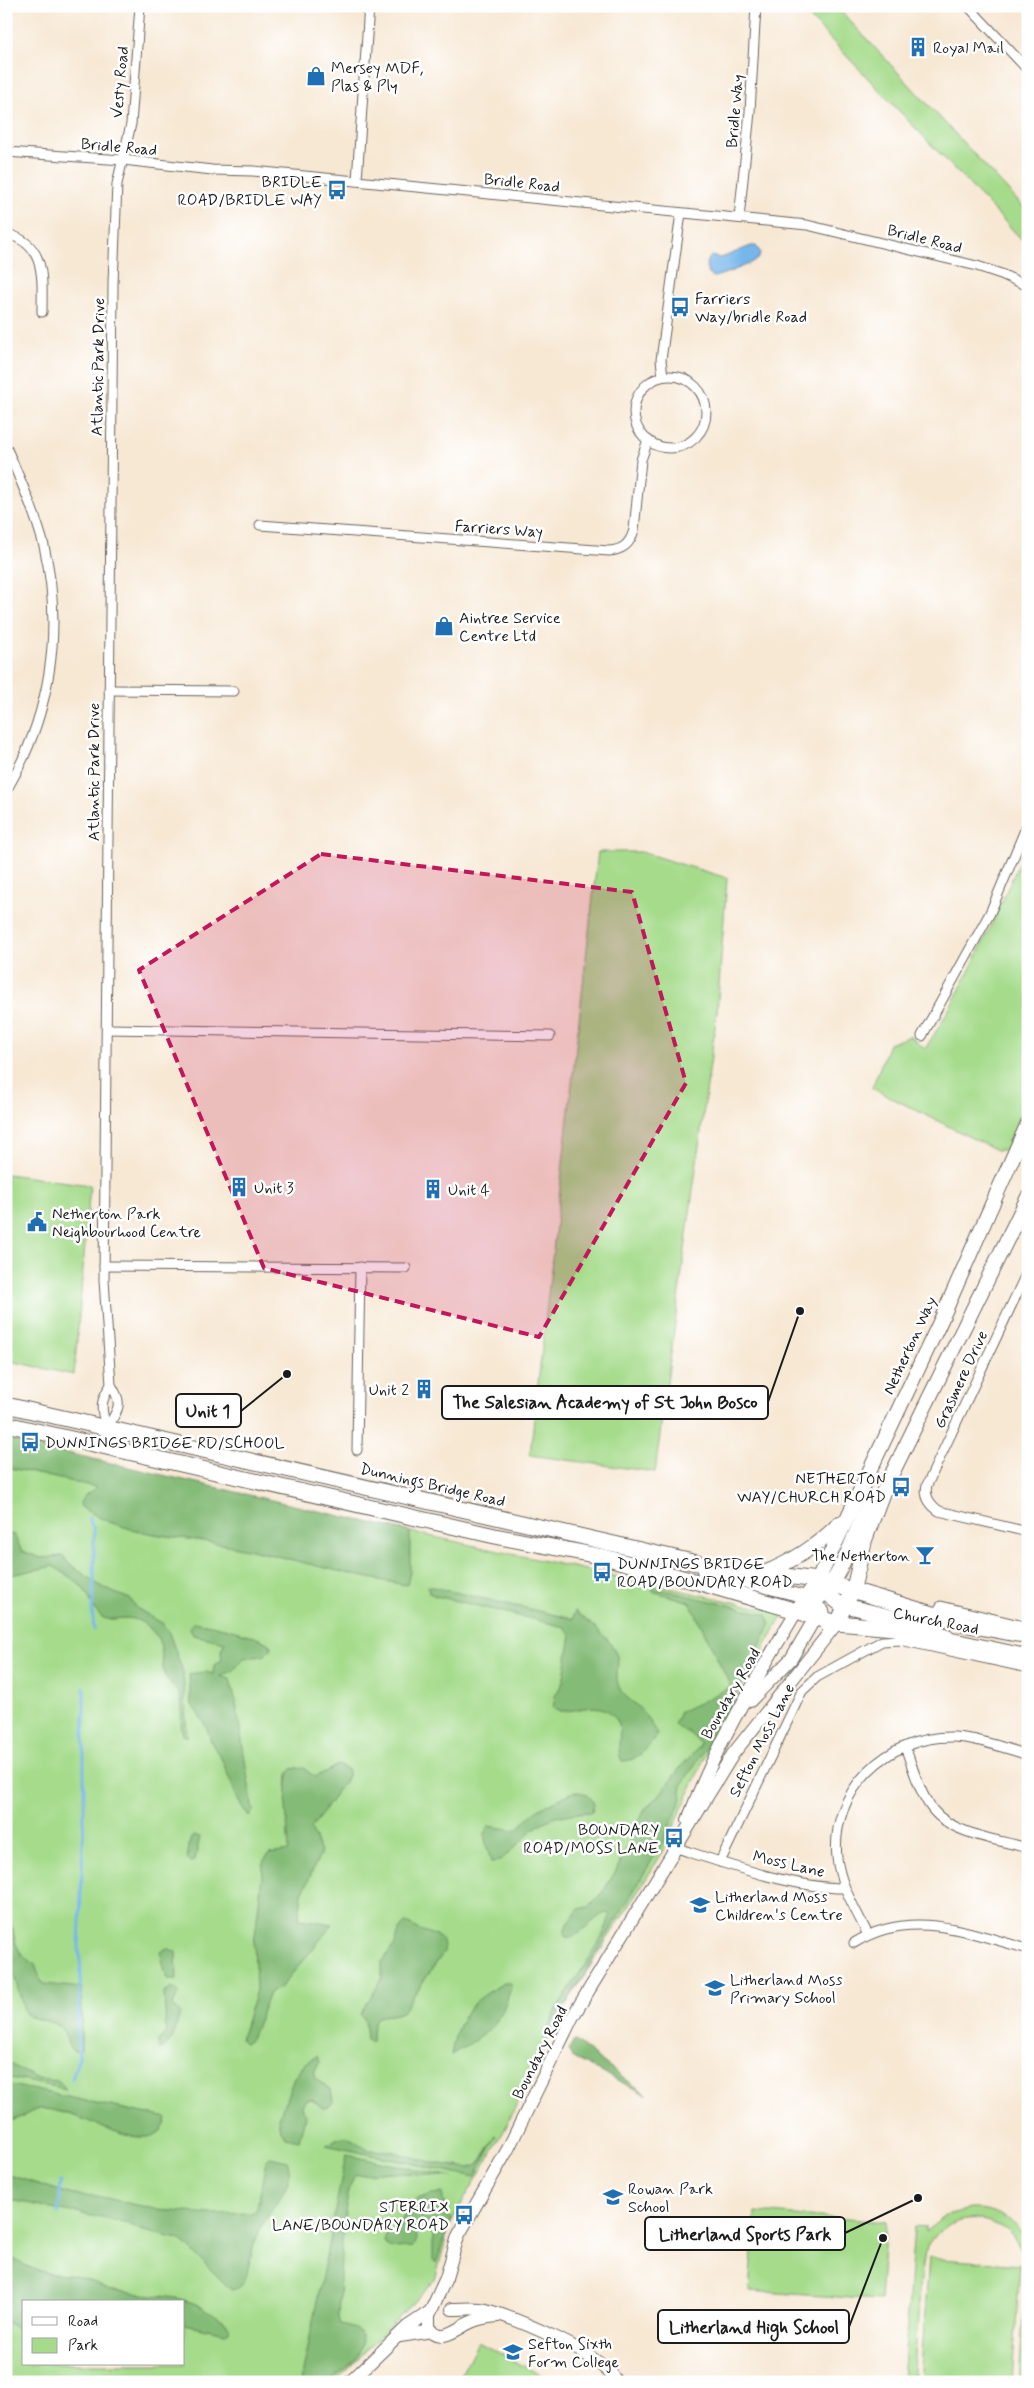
<svg xmlns="http://www.w3.org/2000/svg" width="1034" height="2388" font-family="Mynerve,sans-serif">
<style>
.green{fill:#a5db8b;stroke:#607c54;fill-rule:evenodd}
.forest{fill:#84bb77;stroke:#506c4a}
.water{fill:#76b6ea;stroke:#496983}
.lines{fill:none;stroke-linecap:round;stroke-linejoin:round}
.stream{stroke:#76b6ea;stroke-width:3}
.street-casing{stroke:#69635c;stroke-width:11}
.secondary-casing{stroke:#69635c;stroke-width:14}
.primary-casing{stroke:#69635c;stroke-width:16}
.highway-casing{stroke:#69635c;stroke-width:17}
.street{stroke:#fff;stroke-width:9}
.secondary{stroke:#fff;stroke-width:12}
.primary{stroke:#fff;stroke-width:14}
.highway{stroke:#fff;stroke-width:15}
.marked{fill:#c2185b;fill-opacity:0.2;stroke:#c2185b;stroke-width:4;stroke-dasharray:10 6;stroke-linejoin:round}
.labels{text-anchor:middle;stroke-width:5;stroke-linejoin:round;paint-order:stroke}
.poi-label{font-size:16px;fill:#1c1c1c;stroke:#fff;text-anchor:start}
.street-label{font-size:16px;fill:#1c1c1c;stroke:#fff}
.leader{fill:none;stroke:#1c1c1c;stroke-width:2}
.callout-dot{fill:#1c1c1c;stroke:#fff;stroke-width:2}
.callout{fill:#fff;stroke:#1c1c1c;stroke-width:2}
.callout-label{font-size:18px;text-anchor:middle;font-weight:bold;fill:#1c1c1c}
</style>
<rect width="100%" height="100%" fill="#fff"/>
<filter id="ink" filterUnits="userSpaceOnUse"><feTurbulence type="fractalNoise" baseFrequency=".02" numOctaves="2"/><feDisplacementMap in="SourceGraphic" scale="10" xChannelSelector="R" yChannelSelector="G"/><feConvolveMatrix kernelMatrix="1 2 1 2 8 2 1 2 1" color-interpolation-filters="sRGB"/></filter>
<filter id="wash" filterUnits="userSpaceOnUse"><feTurbulence type="fractalNoise" baseFrequency=".0096" numOctaves="4" result="noise"/><feDisplacementMap in="SourceGraphic" scale="20" xChannelSelector="R" yChannelSelector="G"/><feGaussianBlur stdDeviation="1.12" result="paint"/><feColorMatrix in="noise" values="0 0 0 0 0 0 0 0 0 0 0 0 0 0 0 0 0 1.4 0 .05"/><feComposite in="paint" operator="in"/></filter>
<g filter="url(#wash)">
<rect width="100%" height="100%" fill="#f7e8d4"/>
<g class="green">
<path d="M799 6H836L1028 212V246Z"/>
<path d="M1028 842V1110L1009 1150H996L872 1088 889 1044 910 1036 925 1049C967 985 997 912 1028 842Z"/>
<path d="M598 852H641L727 878 717 1012 655 1472 530 1455Z"/>
<path d="M6 1174 90 1185 74 1375 6 1360Z"/>
<path d="M6 1444 784 1613 712 1740 663 1852 554 2023 505 2129 450 2224 435 2280 335 2382H6ZM24 2302H184V2364H24Z"/>
<path d="M970 2209C995 2208 1014 2219 1028 2239V2382H1019L1026 2272C1025 2207 932 2200 922 2265L913 2382H903L914 2226 925 2227V2232L946 2215Z"/>
<path d="M755 2212 886 2222 880 2300 749 2291Z"/>
<path d="M929 2258 1020 2265 1012 2382H920Z"/>
<path d="M478 2342 554 2382H457Z"/>
</g>
<g class="forest">
<path d="M6 1439 410 1532V1572L407 1585C348 1576 291 1558 232 1546 180 1535 127 1538 81 1507L80 1503 84 1496 96 1487 6 1467Z"/>
<path d="M6 1533 14 1535 22 1551 41 1558 63 1556 69 1564 105 1589 130 1599 138 1609 162 1623 169 1633 183 1672 187 1737 183 1735C179 1722 184 1709 180 1697 178 1688 168 1684 165 1676 159 1657 167 1642 148 1627 130 1610 112 1624 102 1617 91 1609 90 1594 81 1586 73 1578 62 1572 53 1566L6 1576Z"/>
<path d="M428 1586 573 1619 575 1611C590 1624 611 1637 617 1656 620 1666 614 1676 619 1687 623 1697 633 1701 640 1709 646 1714 651 1726 658 1734 649 1746 639 1761 622 1761 614 1745 627 1727 612 1714 595 1697 564 1719 553 1708L555 1696 563 1682 571 1635 565 1627 436 1596 429 1593Z"/>
<path d="M654 1588 767 1614 770 1625 727 1715 683 1783 681 1791 682 1799 663 1842 560 2014 559 2020 533 2067C543 2047 548 2025 559 2006 573 1980 604 1943 610 1915L607 1913 601 1915 572 1938 566 1937 564 1934 567 1924 579 1909 589 1907 604 1890 616 1871 645 1809 657 1798 680 1768 699 1747 700 1743 689 1733 674 1725 680 1712 731 1687 690 1602 652 1591Z"/>
<path d="M194 1622C209 1624 263 1636 271 1646V1649L264 1656 244 1658 233 1671 220 1676 230 1679 236 1703 253 1811 249 1817 239 1802 222 1760 211 1742 207 1728 191 1703 189 1674 206 1672 213 1674 214 1665 222 1660 221 1650 225 1642 193 1635 189 1627Z"/>
<path d="M338 1765 348 1770V1776L311 1829 321 1852 302 1894 299 1919 333 1924 282 1986 269 1993 250 2041 244 2043 241 2039 256 1990 254 1944 264 1860 269 1854 289 1851 286 1806 288 1774 292 1769 302 1767 315 1777Z"/>
<path d="M573 1792C584 1792 589 1793 594 1804L592 1812C576 1813 556 1815 542 1823 527 1831 507 1863 491 1862L484 1836 488 1826 516 1830 538 1809Z"/>
<path d="M193 1835 200 1837 195 1860 191 1863 187 1859 190 1840Z"/>
<path d="M6 1903 16 1944 20 1952 35 1965 41 1981 45 1984 82 1988 81 2050 74 2051 70 2048C66 2042 67 2035 62 2029 52 2017 35 2023 25 2013L6 1948Z"/>
<path d="M405 1923C411 1924 414 1928 420 1930 432 1935 446 1935 444 1952L402 2012C381 2021 372 2006 372 2041L369 2042 367 2040 365 2020 360 2014 382 1979V1962L395 1944 399 1931Z"/>
<path d="M167 1948 176 1952 177 1979H167L160 1952Z"/>
<path d="M504 1983H510L511 1987C500 2028 485 2034 451 2055 458 2015 470 2002 504 1983Z"/>
<path d="M173 1988 179 1992 173 2005 180 2013C176 2026 174 2045 159 2050L158 2042 166 2032 164 1993Z"/>
<path d="M574 2040 647 2095 573 2058 568 2050Z"/>
<path d="M317 2056 319 2062 314 2073 315 2079 331 2089 333 2102 329 2107 323 2108 312 2099 305 2100 302 2106 305 2117 299 2140 285 2137 279 2127V2118L294 2078 305 2063Z"/>
<path d="M6 2062 38 2079 59 2081 66 2089 6 2077Z"/>
<path d="M6 2084 167 2118C159 2157 104 2126 80 2118 70 2114 57 2111 46 2109 31 2107 20 2122 6 2121Z"/>
<path d="M347 2136 368 2150 391 2151 435 2163 469 2168 478 2165 496 2136 475 2177 326 2145 338 2138Z"/>
<path d="M346 2155 454 2177 393 2172 355 2175C341 2195 340 2289 338 2318L340 2324 349 2326 360 2332C369 2357 346 2365 331 2382H301Z"/>
<path d="M270 2157 287 2161C296 2182 277 2201 267 2217 262 2224 258 2234 255 2242 250 2255 249 2270 243 2283 240 2288 236 2289 231 2290L181 2240 140 2230 127 2223 6 2199V2174L73 2195 97 2196 159 2210 210 2214 252 2213 257 2209 266 2161Z"/>
<path d="M442 2193 445 2211 452 2220 446 2232 436 2264 433 2261V2235L423 2224H418L415 2228 416 2241 414 2247 392 2248 387 2246 384 2240 386 2235 400 2226 406 2210 417 2199 432 2194Z"/>
<path d="M6 2254C18 2262 30 2269 44 2272 54 2275 65 2274 75 2276 91 2280 106 2289 123 2292 169 2298 193 2293 230 2327V2331L225 2333 184 2324V2302H24V2333L6 2322Z"/>
</g>
<path class="water" d="M751 246H756L760 252 759 258C754 263 718 277 713 277L708 273 706 263 711 256 721 258Z"/>
<g class="lines">
<g class="stream">
<path d="M89 1518 94 1530V1587L92 1610 94 1629"/>
<path d="M6 1893 10 1894"/>
<path d="M72 2079 79 2057 77 2028 81 1974 79 1946 84 1820V1687"/>
<path d="M58 2213 61 2182"/>
</g>
</g>
</g>
<g filter="url(#ink)">
<g class="lines">
<defs>
<g id="street">
<path d="M968 6 1028 70"/>
<path d="M6 152 123 160 212 170 253 171 807 225 977 266 1001 274 1028 286"/>
<path d="M357 180 369 6"/>
<path d="M739 218 750 112 756 6"/>
<path d="M6 234C47 243 42 280 42 312"/>
<circle cx="670" cy="412" r="36"/>
<path d="M663 376 661 360 681 213"/>
<path d="M6 447C20 479 35 512 44 546 64 631 50 717 6 791"/>
<path d="M260 525 609 551C623 550 630 544 634 530L641 460 648 440"/>
<path d="M109 690 234 691"/>
<path d="M107 1029 550 1036"/>
<path d="M922 1036 990 913 1028 823"/>
<path d="M104 1266 406 1268"/>
<path d="M1028 1270 927 1485C924 1496 929 1504 939 1511L1028 1532"/>
<path d="M107 1427C100 1410 100 1400 111 1385"/>
<path d="M103 1446C105 1440 105 1431 108 1426 119 1409 123 1403 111 1385L104 1280 113 283 117 184 131 124 140 6"/>
<path d="M357 1450 360 1267"/>
<path d="M935 1615 941 1606 1028 1627"/>
<path d="M905 1747C913 1767 919 1793 933 1810 952 1834 999 1840 1028 1848"/>
<path d="M677 1848C726 1864 794 1888 844 1888"/>
<path d="M720 1862 802 1691 817 1677 882 1641 900 1640 1028 1668"/>
<path d="M868 1935C856 1910 840 1885 837 1858 830 1791 887 1735 954 1737 978 1738 1004 1748 1028 1755"/>
<path d="M854 1943C911 1907 969 1933 1028 1949"/>
</g>
<g id="secondary">
<path d="M703 1571 806 1597 823 1611 827 1626"/>
<path d="M750 1701 791 1659 815 1618 821 1612"/>
<path d="M688 1820C716 1744 755 1681 796 1612"/>
<path d="M452 2309C463 2309 476 2307 486 2310 517 2319 602 2353 616 2382"/>
<path d="M498 2316C489 2317 479 2318 471 2322 457 2328 441 2345 429 2327V2315L446 2278 458 2236 508 2149 573 2016 733 1754 837 1623"/>
<path d="M400 2336 432 2331"/>
<path d="M350 2382 407 2327 431 2311"/>
</g>
<g id="primary">
<path d="M762 1574C793 1561 816 1547 840 1523"/>
<path d="M822 1585 830 1596 840 1604 927 1626 947 1637"/>
<path d="M797 1609C839 1602 852 1531 872 1499"/>
<path d="M796 1612 818 1580 941 1320 1028 1123"/>
<path d="M837 1623 853 1590 865 1540 883 1492 1028 1197"/>
</g>
<g id="highway">
<path d="M6 1405 719 1568 818 1580 969 1625 1028 1636"/>
<path d="M6 1424 495 1536 604 1557 701 1583 837 1623 894 1628 1028 1657"/>
</g>
</defs>
<use href="#street" class="street-casing"/>
<use href="#secondary" class="secondary-casing"/>
<use href="#primary" class="primary-casing"/>
<use href="#highway" class="highway-casing"/>
<use href="#street" class="street"/>
<use href="#secondary" class="secondary"/>
<use href="#primary" class="primary"/>
<use href="#highway" class="highway"/>
</g>
</g>
<path class="marked" d="M321 854 632 892 686 1083 539 1337 264 1268 139 970Z"/>
<defs>
<symbol id="building-bare" viewBox="-9 -9 18 18"><path d="M-4-6H4V6H1V3H-1V6H-4ZM-2.5-4.3h1.7v1.8h-1.7ZM.8-4.3h1.7v1.8H.8ZM-2.5-1h1.7V.8h-1.7ZM.8-1h1.7V.8H.8Z" fill="#1f6fb2" stroke="#fff" stroke-width="2.5" paint-order="stroke"/></symbol>
<symbol id="shop-bare" viewBox="-9 -9 18 18"><path d="M-5-2.5h2.3a2.7 3.5 0 0 1 5.4 0H5L5.5 6h-11ZM-1.5-2.5h3a1.5 2.3 0 0 0-3 0Z" fill="#1f6fb2" stroke="#fff" stroke-width="2.5" paint-order="stroke"/></symbol>
<symbol id="bus-bare" viewBox="-9 -9 18 18"><path d="M-5-6H5V4H4V6H2V4H-2V6H-4V4H-5ZM-3.5-4V0h7V-4ZM-3.5 1.2v1.5H-2V1.2ZM2 1.2v1.5H3.5V1.2Z" fill="#1f6fb2" stroke="#fff" stroke-width="2.5" paint-order="stroke"/></symbol>
<symbol id="civic-bare" viewBox="-9 -9 18 18"><path d="M-.6-6.5H3V-4.5H.6V-3L4-1V1h2V6H-6V1h2V-1L-.6-3ZM-1.2 2.5V6h2.4V2.5Z" fill="#1f6fb2" stroke="#fff" stroke-width="2.5" paint-order="stroke"/></symbol>
<symbol id="bar-bare" viewBox="-9 -9 18 18"><path d="M-6-5H6L.8 .8V4.5H3.5V6h-7V4.5H-.8V.8Z" fill="#1f6fb2" stroke="#fff" stroke-width="2.5" paint-order="stroke"/></symbol>
<symbol id="school-bare" viewBox="-9 -9 18 18"><path d="M0-5L7-2L0 1L-7-2ZM-4 1L0 2.5L4 1V4Q0 6-4 4Z" fill="#1f6fb2" stroke="#fff" stroke-width="2.5" paint-order="stroke"/></symbol>
</defs>
<g fill-rule="evenodd">
<use href="#building-bare" x="904" y="33" width="28" height="28"/>
<use href="#shop-bare" x="302" y="62" width="28" height="28"/>
<use href="#bus-bare" x="323" y="176" width="28" height="28"/>
<use href="#bus-bare" x="666" y="293" width="28" height="28"/>
<use href="#shop-bare" x="430" y="612" width="28" height="28"/>
<use href="#building-bare" x="225" y="1173" width="28" height="28"/>
<use href="#building-bare" x="419" y="1175" width="28" height="28"/>
<use href="#civic-bare" x="23" y="1208" width="28" height="28"/>
<use href="#building-bare" x="410" y="1375" width="28" height="28"/>
<use href="#bus-bare" x="16" y="1428" width="28" height="28"/>
<use href="#bus-bare" x="887" y="1473" width="28" height="28"/>
<use href="#bar-bare" x="911" y="1541" width="28" height="28"/>
<use href="#bus-bare" x="588" y="1558" width="28" height="28"/>
<use href="#bus-bare" x="660" y="1824" width="28" height="28"/>
<use href="#school-bare" x="686" y="1891" width="28" height="28"/>
<use href="#school-bare" x="701" y="1974" width="28" height="28"/>
<use href="#school-bare" x="599" y="2183" width="28" height="28"/>
<use href="#bus-bare" x="450" y="2201" width="28" height="28"/>
<use href="#school-bare" x="499" y="2338" width="28" height="28"/>
</g>
<g class="labels">
<g class="poi-label">
<text x="933" y="53">Royal Mail</text>
<text x="331" y="73">Mersey MDF,<tspan x="331" dy="18">Plas &amp; Ply</tspan></text>
<text x="322" y="187" text-anchor="end">BRIDLE<tspan x="322" dy="18">ROAD/BRIDLE WAY</tspan></text>
<text x="695" y="304">Farriers<tspan x="695" dy="18">Way/bridle Road</tspan></text>
<text x="459" y="623">Aintree Service<tspan x="459" dy="18">Centre Ltd</tspan></text>
<text x="254" y="1193">Unit 3</text>
<text x="448" y="1195">Unit 4</text>
<text x="52" y="1219">Netherton Park<tspan x="52" dy="18">Neighbourhood Centre</tspan></text>
<text x="409" y="1395" text-anchor="end">Unit 2</text>
<text x="45" y="1448">DUNNINGS BRIDGE RD/SCHOOL</text>
<text x="886" y="1484" text-anchor="end">NETHERTON<tspan x="886" dy="18">WAY/CHURCH ROAD</tspan></text>
<text x="910" y="1561" text-anchor="end">The Netherton</text>
<text x="617" y="1569">DUNNINGS BRIDGE<tspan x="617" dy="18">ROAD/BOUNDARY ROAD</tspan></text>
<text x="659" y="1835" text-anchor="end">BOUNDARY<tspan x="659" dy="18">ROAD/MOSS LANE</tspan></text>
<text x="715" y="1902">Litherland Moss<tspan x="715" dy="18">Children's Centre</tspan></text>
<text x="730" y="1985">Litherland Moss<tspan x="730" dy="18">Primary School</tspan></text>
<text x="628" y="2194">Rowan Park<tspan x="628" dy="18">School</tspan></text>
<text x="449" y="2212" text-anchor="end">STERRIX<tspan x="449" dy="18">LANE/BOUNDARY ROAD</tspan></text>
<text x="528" y="2349">Sefton Sixth<tspan x="528" dy="18">Form College</tspan></text>
</g>
<g class="street-label">
<text transform="translate(119 82) rotate(-85)" y="6">Vesty Road</text>
<text transform="translate(734 111) rotate(-85)" y="6">Bridle Way</text>
<text transform="translate(119 146) rotate(5)" y="6">Bridle Road</text>
<text transform="translate(522 182) rotate(6)" y="6">Bridle Road</text>
<text transform="translate(925 238) rotate(14)" y="6">Bridle Road</text>
<text transform="translate(97 367) rotate(-89)" y="6">Atlantic Park Drive</text>
<text transform="translate(499 528) rotate(4)" y="6">Farriers Way</text>
<text transform="translate(93 772) rotate(-90)" y="6">Atlantic Park Drive</text>
<text transform="translate(909 1345) rotate(-65)" y="6">Netherton Way</text>
<text transform="translate(960 1379) rotate(-65)" y="6">Grasmere Drive</text>
<text transform="translate(433 1484) rotate(13)" y="6">Dunnings Bridge Road</text>
<text transform="translate(936 1620) rotate(11)" y="6">Church Road</text>
<text transform="translate(730 1693) rotate(-60)" y="6">Boundary Road</text>
<text transform="translate(761 1740) rotate(-63)" y="6">Sefton Moss Lane</text>
<text transform="translate(789 1863) rotate(13)" y="6">Moss Lane</text>
<text transform="translate(539 2052) rotate(-63)" y="6">Boundary Road</text>
</g>
</g>
<path class="leader" d="M800 1311L768 1402M287 1374L241 1411M918 2198L845 2233M883 2238L849 2327"/>
<g class="callout-dot">
<circle cx="800" cy="1311" r="5"/>
<circle cx="287" cy="1374" r="5"/>
<circle cx="918" cy="2198" r="5"/>
<circle cx="883" cy="2238" r="5"/>
</g>
<g class="callout">
<rect x="442" y="1386" width="326" height="33" rx="5"/>
<rect x="176" y="1394" width="65" height="33" rx="5"/>
<rect x="645" y="2217" width="200" height="33" rx="5"/>
<rect x="658" y="2310" width="191" height="33" rx="5"/>
</g>
<g class="callout-label">
<text x="605" y="1408">The Salesian Academy of St John Bosco</text>
<text x="208" y="1417">Unit 1</text>
<text x="745" y="2240">Litherland Sports Park</text>
<text x="754" y="2333">Litherland High School</text>
</g>
<rect width="1034" height="2388" fill="none" stroke="#fff" stroke-width="25"/>
<rect x="22" y="2300" width="162" height="65" fill="#ffffff" stroke="#a4a4a4"/>
<rect x="32" y="2317" width="25" height="8" fill="#ffffff" stroke="#a4a4a4"/>
<text x="68" y="2326" font-size="15" fill="#1c1c1c">Road</text>
<rect x="32" y="2338" width="25" height="15" fill="#a5db8b" stroke="#a4a4a4"/>
<text x="68" y="2350" font-size="15" fill="#1c1c1c">Park</text>
</svg>
